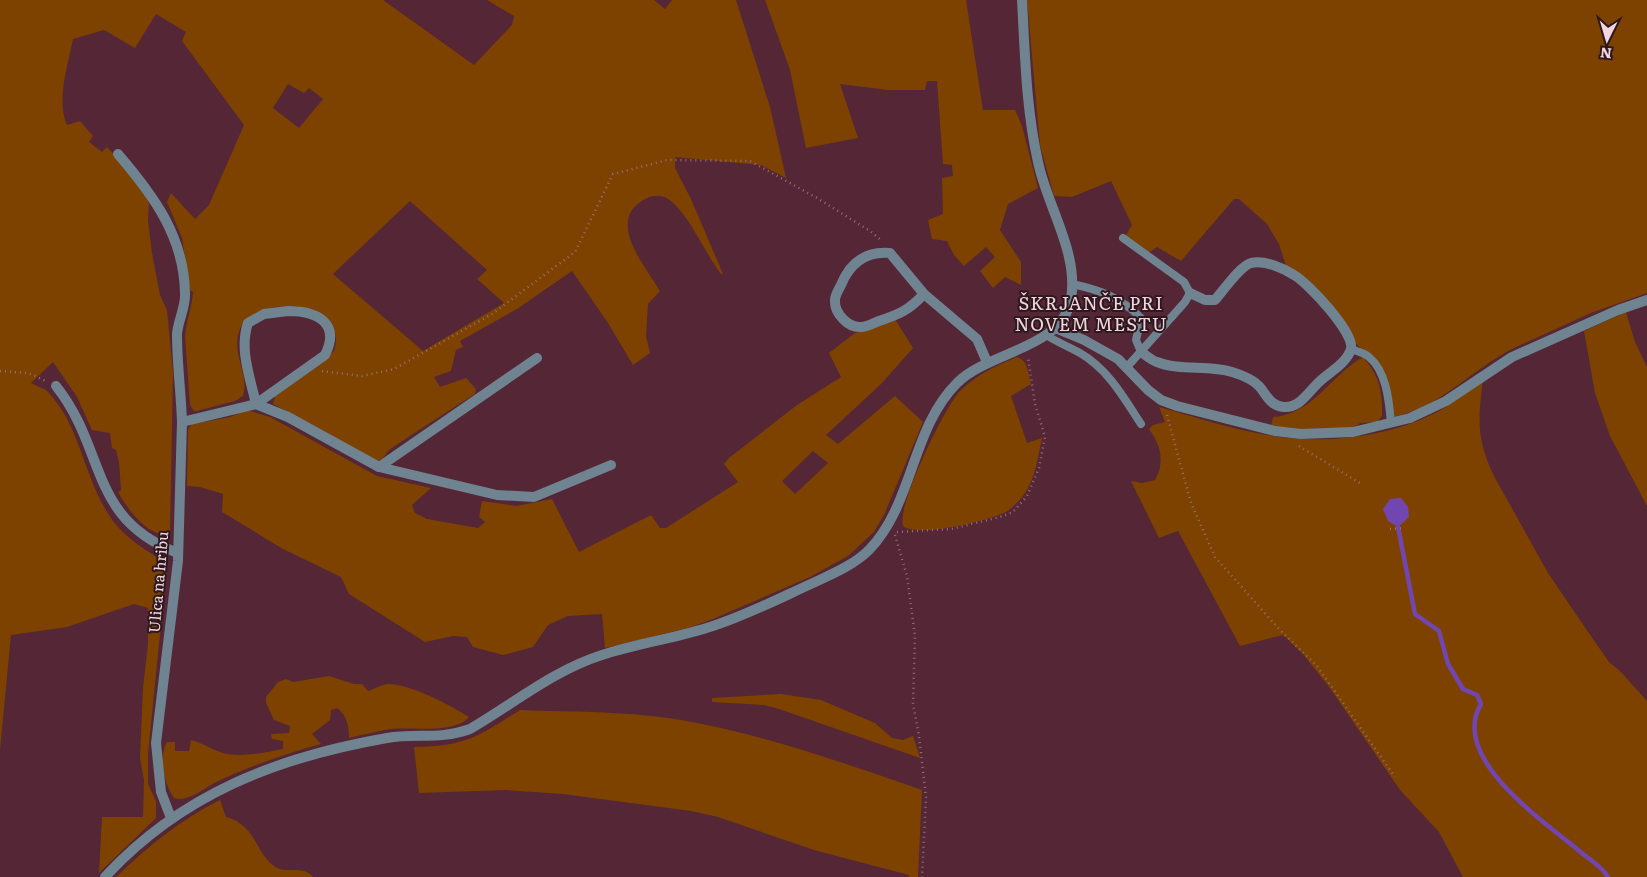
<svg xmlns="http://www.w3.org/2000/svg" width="1647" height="877" font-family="Literata,serif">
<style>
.green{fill:#7d4200;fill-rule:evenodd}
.water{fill:#7246b0}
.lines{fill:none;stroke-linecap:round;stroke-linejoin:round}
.stream{stroke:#7246b0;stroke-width:4.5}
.path{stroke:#956e7a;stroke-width:2.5;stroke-dasharray:1 4;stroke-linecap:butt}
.service{stroke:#6f8391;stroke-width:8}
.minor{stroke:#6f8391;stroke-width:10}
.tertiary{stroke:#6f8391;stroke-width:10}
.labels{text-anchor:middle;stroke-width:4;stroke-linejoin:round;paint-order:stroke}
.street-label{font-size:15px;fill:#f3d5dd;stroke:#2c181e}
.quarter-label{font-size:18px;letter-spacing:1px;fill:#f3d5dd;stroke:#2c181e}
</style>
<rect width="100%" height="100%" fill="#542636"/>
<g class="green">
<path d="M0 0H383L474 65 512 25 514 16 487 0H654L665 9 672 0H736L770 107 786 178 761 165 675 157V168L691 199 723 274H721C705 253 690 217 672 202 665 195 656 194 647 198 604 219 644 264 660 291L648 304 646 336 650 353 633 365 608 323 572 271 517 309 460 341 463 347 456 350 451 371 434 377 440 387 466 378 476 389 475 394C447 412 420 429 392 448 386 452 385 458 378 461L273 404 275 396 334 351C351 298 254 294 240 329 230 353 250 373 243 396L235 401 197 411H194L190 405 185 336C186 321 192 308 193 292L190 290 182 238 167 202 171 193 195 219 209 205 244 125 182 41 186 32 156 14 135 48 104 30 73 39C68 65 56 100 67 125L80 121 93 136 89 142 102 152 107 147 139 182 149 203 148 221 152 253 160 295 167 310 173 373 170 536C146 535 129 511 118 492L121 490 119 462 116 450 112 448 110 433 92 430 77 397 53 362 31 383C36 386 44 388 48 392 81 426 84 480 111 518 124 538 148 551 167 564L148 754V784L156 801V818L99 873 102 817H143L144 780 140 758 143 688 148 644V608L134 604 67 627 11 635 0 750ZM288 84 304 93 309 88 323 99 299 128 273 108ZM410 201 487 270 477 279 504 303 423 351 333 274Z"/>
<path d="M765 0H966L983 110H1015L1022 126 1038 188 1008 204 1000 230 1021 262V285L1005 277 993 288 980 271 995 257 986 247 964 266 954 255 947 241 932 239 928 220 943 214 942 178 953 176 952 165 943 164 937 81H927L925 90H888L840 84 858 138 806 148 790 70Z"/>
<path d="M1027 0H1647V293L1591 313 1514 348C1471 369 1441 408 1392 417L1372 358 1354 342 1342 327 1288 272 1279 244 1267 224 1239 199H1234L1181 261 1157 247 1147 254 1125 237 1132 225 1111 181 1072 197 1054 196 1040 145Z"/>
<path d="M1626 312 1635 342 1647 367V506L1610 436 1595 393 1584 331Z"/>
<path d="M895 319 913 348 881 384 826 435 838 444 895 396 923 422 884 515 874 532 848 556 810 577 713 619 688 628 605 648 602 614 568 616 548 625 533 647 503 655 473 647 467 637 453 636 425 642 349 594 341 577 283 549 222 512 223 494 200 487 187 486 188 429 192 424 230 417 247 410 270 417 377 476 431 488 412 505 415 513 427 519 478 528 485 522 479 517 482 501 516 506 552 499 579 552 651 515 660 528H666L738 482 724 464 729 458 797 405 841 377 829 353 855 333ZM813 451 828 463 795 494 782 481Z"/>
<path d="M1017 357C1028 360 1028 373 1031 384L1011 396 1027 443 1042 438C1038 457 1035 480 1023 496 1018 502 1012 508 1006 512 987 521 923 537 904 527 893 513 945 407 959 392 976 375 995 366 1017 357Z"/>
<path d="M1363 357C1379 375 1383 392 1382 416L1377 422 1360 423C1347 437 1289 428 1271 426L1273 417C1312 415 1331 375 1363 357Z"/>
<path d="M1483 379C1478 420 1476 440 1495 478L1548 573 1584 626 1609 662 1620 671 1647 701V877H1463L1439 832 1400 790 1330 688 1303 654 1283 635 1240 646 1178 531 1159 538 1131 481 1142 483 1155 480C1165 462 1161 445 1149 429L1153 425 1165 422 1159 407C1193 416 1227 428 1262 434 1317 445 1382 439 1433 414 1451 406 1467 391 1483 379Z"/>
<path d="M329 676 354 684H362L368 691C374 689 381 685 387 684 408 683 451 705 469 717 455 734 413 727 391 729 377 731 363 735 349 738 349 726 347 715 337 708L331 710 330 720 312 734 321 744C285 754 250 766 216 782 205 788 187 803 174 798 164 784 158 757 167 742H175V751H189L191 740C204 743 215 752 228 754 245 757 267 752 283 749V741L272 739 271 734 289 733 290 726 274 720 266 703V697L278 682 286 679 293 682Z"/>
<path d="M781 694 821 700 875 723 892 738 903 740 913 736 920 758 779 709 764 705 712 702V698Z"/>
<path d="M520 710C571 712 625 711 675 719 760 733 841 762 922 790L918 877H909V875L814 850 718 817 691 811 563 794 506 790 419 793 414 747C466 746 477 737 520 710Z"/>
<path d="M220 800 226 817C257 826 254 851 274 866 286 875 302 864 313 877H116C147 847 180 820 220 800Z"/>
</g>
<path class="water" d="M1401 498 1408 507 1409 517 1398 527 1388 521 1383 509 1390 499Z"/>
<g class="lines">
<path class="stream" d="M1398 527 1415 614 1439 631 1448 664 1463 689 1477 695 1481 704C1448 759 1548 824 1583 854 1591 860 1603 868 1608 877"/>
<g class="path">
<path d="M0 371 28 373 46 381"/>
<path d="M322 371 362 376 394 369 492 314 575 252 613 174 667 160 750 161 817 198 870 231 881 240"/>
<path d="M1167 415 1191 503 1215 557 1279 629 1317 666 1395 777"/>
<path d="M1299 446 1363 485"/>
<path d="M1390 529 1405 528"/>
<path d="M897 532 951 529 1000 517 1013 512 1027 496 1039 468 1045 437 1035 404 1028 357"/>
<path d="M895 535 907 576 915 636 913 704 919 736 926 797 922 877"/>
</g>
<g class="service">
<path d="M1123 238 1184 282 1190 293 1185 302 1127 367"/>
<path d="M1072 284C1100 290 1120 297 1141 318L1136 340 1141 352"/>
<path d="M1046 335C1057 342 1069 347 1080 353 1108 369 1124 398 1141 424"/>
<path d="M1351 349C1356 351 1364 353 1369 357 1387 372 1389 402 1391 423"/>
</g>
<g class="minor">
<path d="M118 154C153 195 184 236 185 293 186 307 178 320 177 334 177 363 181 393 182 422"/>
<path d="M924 294C909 310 900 314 879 321 874 323 867 327 861 327 848 328 834 313 835 300 835 295 839 289 841 285 850 263 866 251 890 253L924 294 977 339 987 362"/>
<path d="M288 311C317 311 341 323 325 355L256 404C250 377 239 349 248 323L264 314Z"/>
<path d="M1055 328 1084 340 1118 359 1148 390 1161 400 1177 406 1275 431 1301 434 1353 432 1410 418 1446 401 1512 357 1618 310 1647 300"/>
<path d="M1141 352C1146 355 1151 360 1157 362 1179 371 1209 365 1232 372 1242 375 1252 379 1259 386 1267 395 1270 406 1284 407 1299 408 1307 394 1317 384 1327 373 1346 365 1351 349 1355 333 1308 283 1294 275 1283 268 1265 260 1251 263 1240 266 1223 291 1215 300H1205L1190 293"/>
<path d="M56 386C107 450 88 519 178 553"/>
<path d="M379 467 537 358"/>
<path d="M171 818 161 792 156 743 178 561 182 422 256 404 288 417 379 467 497 495 534 497 611 465"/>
</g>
<path class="tertiary" d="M105 877C181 794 278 757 387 738 416 733 440 740 470 729 513 704 554 670 602 655 639 643 677 638 713 626 747 615 780 598 813 583 832 574 854 565 869 550 914 503 911 429 957 383 989 351 1062 349 1071 299 1079 253 1047 206 1038 162 1026 109 1025 54 1022 0"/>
</g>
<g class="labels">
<g class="street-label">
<text transform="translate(159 582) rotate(-85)" y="5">Ulica na hribu</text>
</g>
<g class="quarter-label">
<text x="1091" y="310">ŠKRJANČE PRI<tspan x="1091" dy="21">NOVEM MESTU</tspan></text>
</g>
</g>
<g transform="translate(1607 40) rotate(185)" stroke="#2c181e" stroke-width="4" paint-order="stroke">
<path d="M0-4L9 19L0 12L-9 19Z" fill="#f3d5dd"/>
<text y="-8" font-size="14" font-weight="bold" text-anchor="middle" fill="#f3d5dd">N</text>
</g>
</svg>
